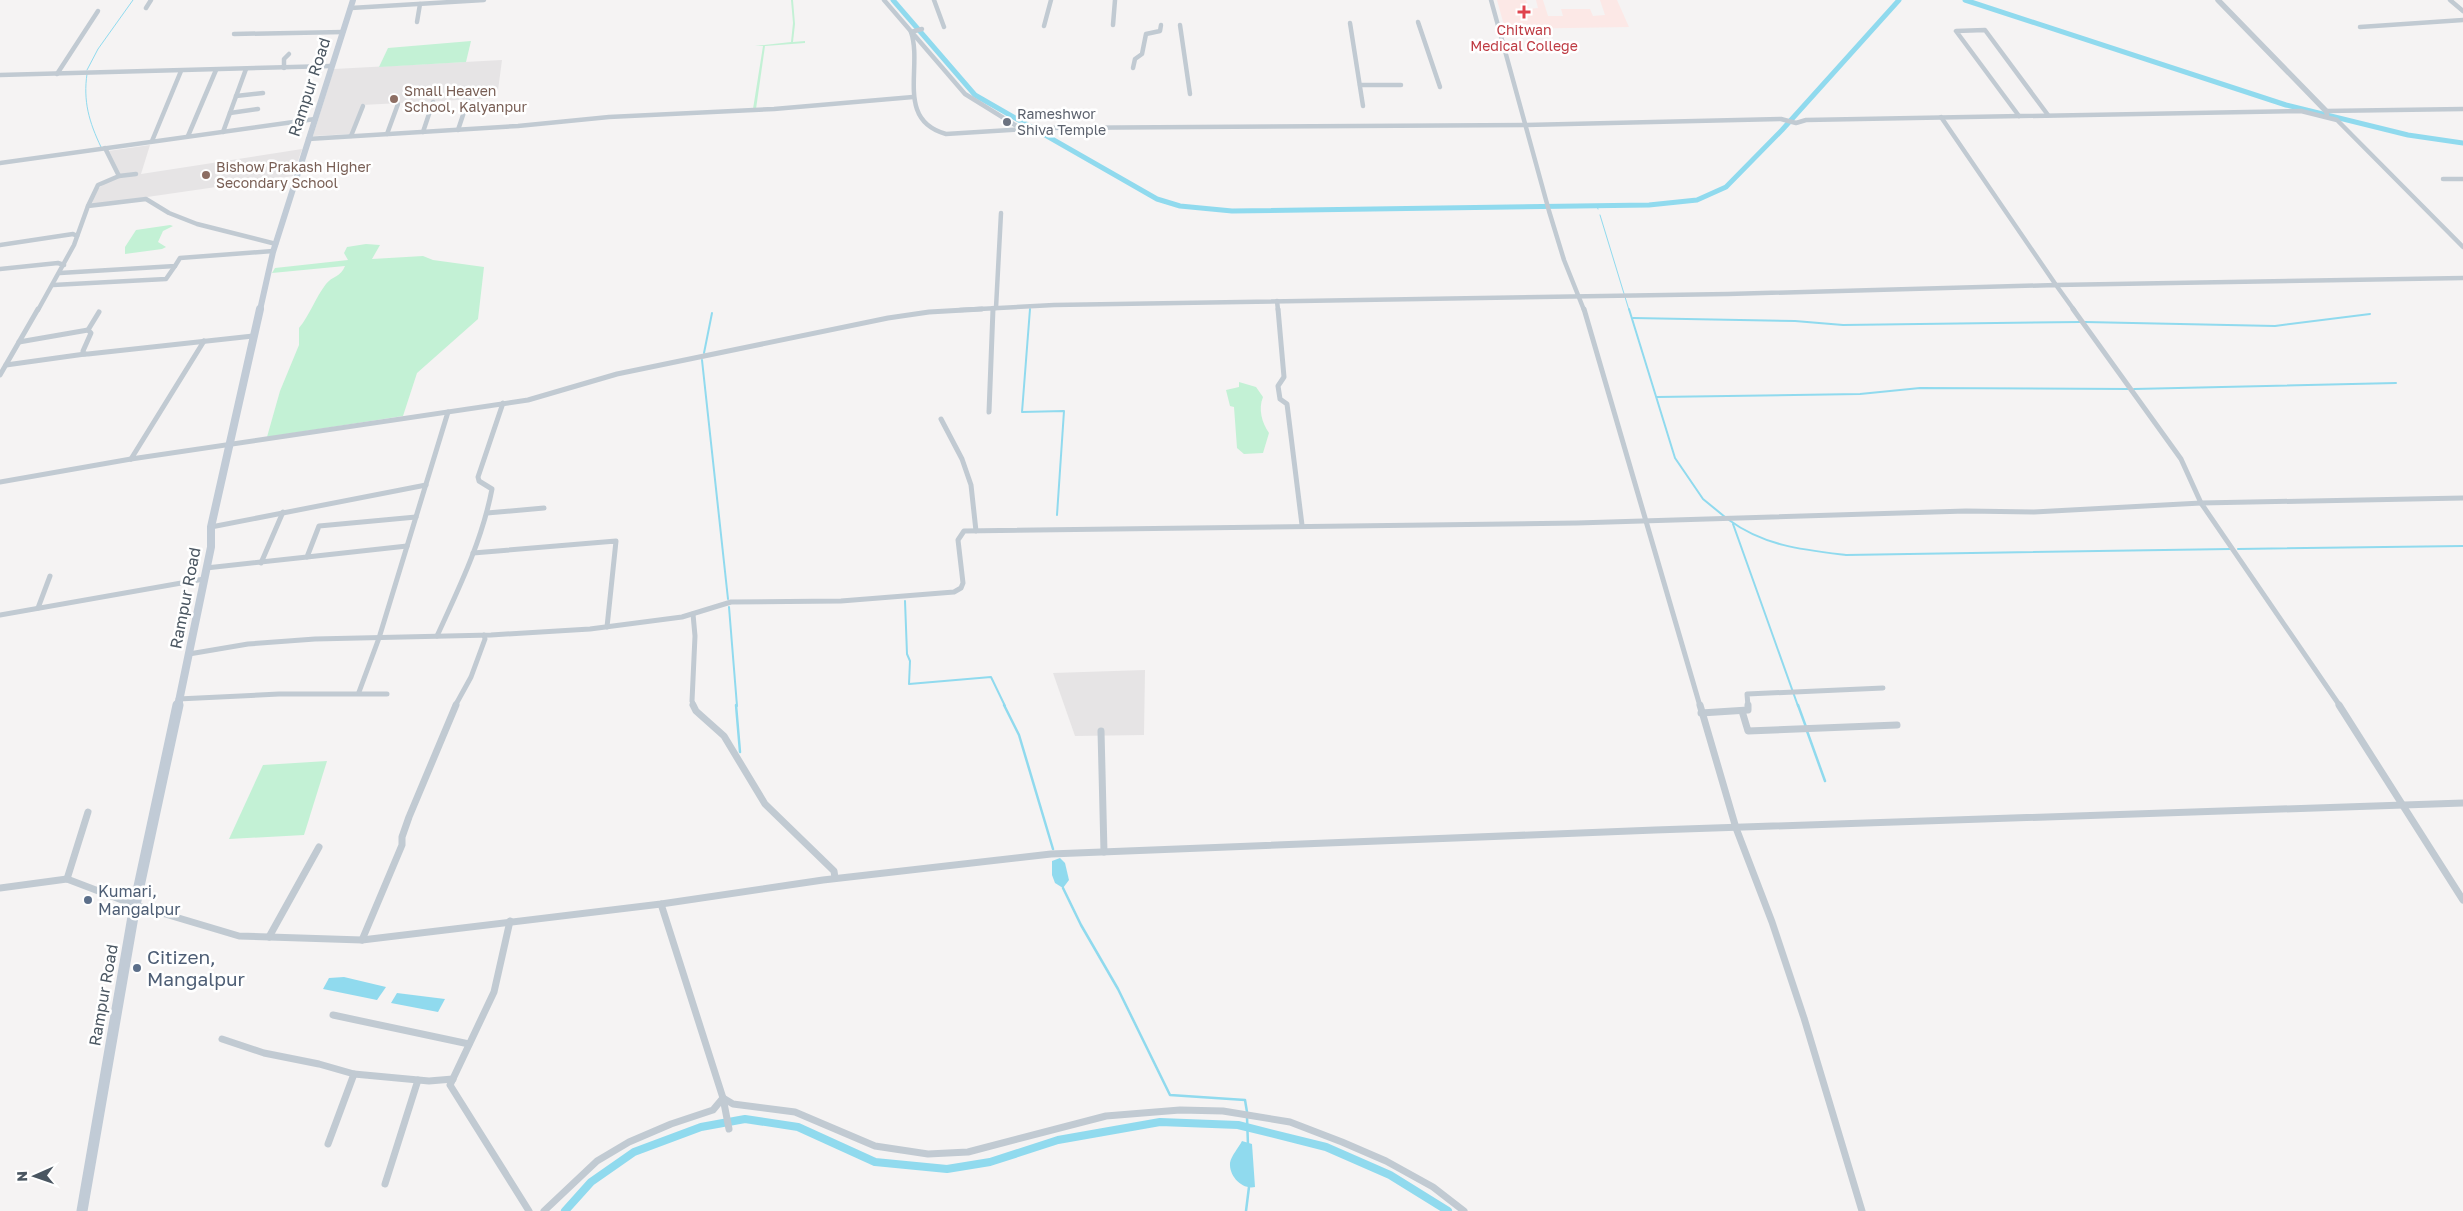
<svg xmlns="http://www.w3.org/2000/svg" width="2463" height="1211" font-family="'Golos Text',sans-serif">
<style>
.education{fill:#e6e4e5}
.medical{fill:#fce8e6}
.green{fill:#c3f1d5}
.water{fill:#90daee}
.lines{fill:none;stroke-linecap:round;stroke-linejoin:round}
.stream-far2{stroke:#90daee;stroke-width:1}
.stream-far1{stroke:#90daee;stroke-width:2}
.stream{stroke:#90daee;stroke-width:2.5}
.canal-far1{stroke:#90daee;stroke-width:5}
.canal{stroke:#90daee;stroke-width:8}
.minor-far2{stroke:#c1cad2;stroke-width:4.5}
.minor-far1{stroke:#c1cad2;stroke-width:5}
.minor{stroke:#c1cad2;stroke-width:7}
.tertiary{stroke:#c1cad2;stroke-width:5.5}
.secondary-far2{stroke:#c1cbd6;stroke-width:6}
.secondary-far1{stroke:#c1cbd6;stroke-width:8}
.secondary{stroke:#c1cbd6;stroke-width:11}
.health-dot{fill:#e0444e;stroke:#fff;stroke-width:2}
.education-dot{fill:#8d6e63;stroke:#fff;stroke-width:2}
.worship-dot{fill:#6b7280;stroke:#fff;stroke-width:2}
.service-dot{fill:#5c6f8a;stroke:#fff;stroke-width:2}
.labels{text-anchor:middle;stroke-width:5;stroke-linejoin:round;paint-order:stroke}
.far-health-label{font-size:14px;fill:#be3a42;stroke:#fff}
.far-education-label{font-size:14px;fill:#785e54;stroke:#fff;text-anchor:start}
.far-worship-label{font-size:14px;fill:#5b616d;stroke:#fff;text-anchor:start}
.street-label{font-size:16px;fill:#4a5661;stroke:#fff}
.service-label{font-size:16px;fill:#4e5e75;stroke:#fff;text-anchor:start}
.near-service-label{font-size:19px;fill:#4e5e75;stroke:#fff;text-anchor:start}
</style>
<rect width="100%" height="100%" fill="#f5f3f3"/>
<g class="education">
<path d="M502 60 497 98 362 105 350 134 313 136 334 69Z"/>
<path d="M150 145 141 174 302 149 293 176 92 205 94 192 104 184 118 178 108 151Z"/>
<path d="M1145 670 1144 735 1075 736 1053 673Z"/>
</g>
<path class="medical" d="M1497 0H1526L1529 9 1538 8 1536 0H1543L1548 16H1563L1561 9H1590L1593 16 1605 15 1600 0H1617L1629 27 1505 29Z"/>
<g class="green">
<path d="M791 0H793L795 24 793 42 805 41V43L765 46 756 109H753L763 46H755L791 42 793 23Z"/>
<path d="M471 41 466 62 379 67 388 48Z"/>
<path d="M170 225 173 226 163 231 158 242 166 247 162 249 125 254V247L136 230Z"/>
<path d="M366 244 380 245 372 259 423 256 433 260 484 267 478 319 417 373 403 416 267 437 280 391 299 345V328C310 315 315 298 326 284 332 276 341 277 345 266L272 273 275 268 348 260 344 253 347 247Z"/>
<path d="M1239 382 1256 387 1263 397C1258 409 1262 423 1269 433L1263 453 1244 454 1237 448 1234 407 1230 406 1226 390 1239 387Z"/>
<path d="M327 761 304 835 229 839 263 765Z"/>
</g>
<g class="water">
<path d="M1060 858 1065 863 1069 880 1063 888 1055 883 1052 875V861Z"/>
<path d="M344 977 386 987 377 1000 323 989 329 978Z"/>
<path d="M397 993 445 999 438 1012 391 1003Z"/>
<path d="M1242 1141 1252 1144 1255 1187C1242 1190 1229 1176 1230 1163 1231 1156 1239 1147 1242 1141Z"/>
</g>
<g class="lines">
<g class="stream-far2">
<path d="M87 70 98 49 133 0"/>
<path d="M87 74C83 101 89 122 101 147"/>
<path d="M1597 206 1598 209"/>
<path d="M1600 215 1629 310"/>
</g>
<g class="stream-far1">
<path d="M1030 309 1022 412 1064 411 1057 515"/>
<path d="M1629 309 1675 458 1703 499 1725 517"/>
<path d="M1633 318 1795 321 1843 325 2081 322"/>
<path d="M2085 322 2275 326 2370 314"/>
<path d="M704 353 712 313"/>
<path d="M702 360 728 599"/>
<path d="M2134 389 2396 383"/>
<path d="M1657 397 1860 394 1920 388 2129 389"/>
<path d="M1729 520C1764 546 1804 550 1846 555L2230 549"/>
<path d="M1733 524 1798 706"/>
<path d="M2238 549 2463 546"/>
<path d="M905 601 907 654 910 661 909 684 991 677 1005 706"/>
<path d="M729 607 737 706"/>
</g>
<g class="stream">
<path d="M736 705 740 752"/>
<path d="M1004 705 1019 735 1053 849"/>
<path d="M1798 705 1806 727"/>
<path d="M1807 731 1825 781"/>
<path d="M1063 888 1081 925 1118 989 1170 1095 1245 1100 1247 1112"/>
<path d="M1247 1117 1248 1145"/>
<path d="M1246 1211 1249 1187"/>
</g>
<g class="canal-far1">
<path d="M893 0 975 95 1157 199 1180 206 1232 211 1649 205 1697 200 1726 187 1782 130 1899 0"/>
<path d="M1965 0 2286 105 2408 135 2463 143"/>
</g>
<path class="canal" d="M565 1211 591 1182 634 1152 701 1127 745 1119 798 1127 875 1162 947 1169 990 1162 1058 1140 1160 1122 1238 1125 1326 1147 1390 1175 1448 1211"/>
<g class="minor-far2">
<path d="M884 0 965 94 1023 130"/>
<path d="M934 0 944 27"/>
<path d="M1491 0 1549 211 1564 260 1584 310"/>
<path d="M2450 0 2463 11"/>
<path d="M146 8 151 0"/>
<path d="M351 8 484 0"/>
<path d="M417 22 420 4"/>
<path d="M1418 22 1440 87"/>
<path d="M1350 23 1363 106"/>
<path d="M1113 25 1115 0"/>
<path d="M1180 25 1190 94"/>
<path d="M1044 26 1051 0"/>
<path d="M2360 27 2463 20"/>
<path d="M911 32C923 67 895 120 946 134L1042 128 1526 125 1781 119 1796 123 1806 120 2301 111 2337 120 2463 247"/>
<path d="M911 32 922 29"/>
<path d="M234 34 343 32"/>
<path d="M284 68V59L289 54"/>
<path d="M1133 68 1135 59 1142 54 1146 34 1160 31 1161 25"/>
<path d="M57 74 98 11"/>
<path d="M0 75 331 66"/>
<path d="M1360 85H1401"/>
<path d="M236 96 263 93"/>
<path d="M230 113 258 109"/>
<path d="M2327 115 2326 111 2463 109"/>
<path d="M2019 116 1956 31 1985 30 2048 115"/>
<path d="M1941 117 2056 285 2463 278"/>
<path d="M458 130 468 100"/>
<path d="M223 132 246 69"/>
<path d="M423 132 433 102"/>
<path d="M387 134 398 104"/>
<path d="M188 136 216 70"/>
<path d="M351 136 363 106"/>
<path d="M308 139 518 126 609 117 774 109 913 97"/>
<path d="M152 141 181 71"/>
<path d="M0 163 315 119"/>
<path d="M119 176 136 174"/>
<path d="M2443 179H2463"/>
<path d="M88 206 98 185 119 176 105 148"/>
<path d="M0 245 73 234 77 236"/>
<path d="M0 269 58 263 64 265"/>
<path d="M60 273 175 266 180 258 273 251"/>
<path d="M53 285 166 279 175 266"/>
<path d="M1277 301 1278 310"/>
<path d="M996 308 1001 213"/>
<path d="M38 310 74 245 88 206 146 199 169 213 197 224 276 244"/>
<path d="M960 310 1054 305 1728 294 2056 285 2074 310"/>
<path d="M993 310V308"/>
</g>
<g class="minor-far1">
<path d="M1278 309 1284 377 1278 386 1280 399 1287 404 1302 525"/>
<path d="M1584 309 1700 706"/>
<path d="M88 330 99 312"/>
<path d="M19 342 88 330 91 333 83 351V354H88L253 336"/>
<path d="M6 365 85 354"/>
<path d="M0 375 38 309"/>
<path d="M989 412 993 309"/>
<path d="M941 419 962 459 971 485 976 531"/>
<path d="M131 459 204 341"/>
<path d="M0 482 131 459 528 400 617 374 888 318 929 312 982 309"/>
<path d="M487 513 544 508"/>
<path d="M211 527 426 485"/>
<path d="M473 553 616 541 607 627"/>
<path d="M307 557 407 546"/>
<path d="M261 563 283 512"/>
<path d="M206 568 307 557 319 526 416 517"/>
<path d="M38 608 50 576"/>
<path d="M693 614 695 636 692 701 694 706"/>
<path d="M0 615 204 579"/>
<path d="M437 636C459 588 482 541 492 489L479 481 478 477 503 403"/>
<path d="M189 654 248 644 315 639 491 635 590 629 682 617 731 602 841 601 954 592 961 588 963 583 958 540 964 531 1577 523 1966 511 2034 512 2201 503 2181 459 2073 309"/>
<path d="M359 692 379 638 448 412"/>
<path d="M178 699 279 694H387"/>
<path d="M455 706 471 677 485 639 484 635"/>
<path d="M1748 706 1747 694 1883 688"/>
<path d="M2340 706 2201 503 2463 498"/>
</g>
<g class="minor">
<path d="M693 705 696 711 724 736 765 804 834 871 835 878"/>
<path d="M1700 705 1736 828 1772 922 1804 1018 1862 1211"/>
<path d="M2339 705 2463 900"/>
<path d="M1742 711 1748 731 1897 725"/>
<path d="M1701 713 1748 710V705"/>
<path d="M1101 731 1104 852"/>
<path d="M67 879 88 812"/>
<path d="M0 888 67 879 135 905 239 936 362 940 661 904 823 880 1051 854 1655 830 2463 803"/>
<path d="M661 904 723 1098 733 1104 795 1112 875 1146 928 1154 968 1152 1106 1116 1180 1110 1223 1111 1290 1122 1342 1142 1386 1161 1433 1187 1464 1211"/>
<path d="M510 921 494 992 450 1085 529 1211"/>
<path d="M269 937 319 847"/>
<path d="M362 940 402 845V837L409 817 456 705"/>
<path d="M333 1015 469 1044"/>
<path d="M222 1039 264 1053 319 1064 354 1074 429 1081 453 1079"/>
<path d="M723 1098 729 1129"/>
<path d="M328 1144 354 1074"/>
<path d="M385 1184 418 1080"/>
<path d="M544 1211 597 1161 629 1142 671 1124 713 1110 723 1098"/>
</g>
<path class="tertiary" d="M2218 0 2326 111"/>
<path class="secondary-far2" d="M260 310 273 252 353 0"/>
<path class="secondary-far1" d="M178 706 211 547V527L260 309"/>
<path class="secondary" d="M82 1211 135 905 178 705"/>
</g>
<path class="health-dot" d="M1521.5 4.5h5v5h5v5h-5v5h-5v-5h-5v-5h5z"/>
<g class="education-dot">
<circle cx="394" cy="99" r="5"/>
<circle cx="206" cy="175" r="5"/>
</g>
<circle class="worship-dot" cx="1007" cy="122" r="5"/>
<g class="service-dot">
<circle cx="88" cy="900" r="5"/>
<circle cx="137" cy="968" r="5"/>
</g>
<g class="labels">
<g class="far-health-label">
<text x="1524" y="35">Chitwan<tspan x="1524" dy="16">Medical College</tspan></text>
</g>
<g class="far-education-label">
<text x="404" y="96">Small Heaven<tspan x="404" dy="16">School, Kalyanpur</tspan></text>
<text x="216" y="172">Bishow Prakash Higher<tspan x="216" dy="16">Secondary School</tspan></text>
</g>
<g class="far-worship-label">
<text x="1017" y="119">Rameshwor<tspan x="1017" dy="16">Shiva Temple</tspan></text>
</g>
<g class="street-label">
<text transform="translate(309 87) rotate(-72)" y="6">Rampur Road</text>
<text transform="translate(185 598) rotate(-79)" y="6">Rampur Road</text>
<text transform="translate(103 995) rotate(-80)" y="6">Rampur Road</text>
</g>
<g class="service-label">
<text x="98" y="897">Kumari,<tspan x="98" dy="18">Mangalpur</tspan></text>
</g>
<g class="near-service-label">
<text x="147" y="964">Citizen,<tspan x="147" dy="22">Mangalpur</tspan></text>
</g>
</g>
<g transform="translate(35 1176) rotate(268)" stroke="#ffffff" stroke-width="4" paint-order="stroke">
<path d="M0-4L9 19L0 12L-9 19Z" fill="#4a5661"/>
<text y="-8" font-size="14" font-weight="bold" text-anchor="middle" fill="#4a5661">N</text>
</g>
</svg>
